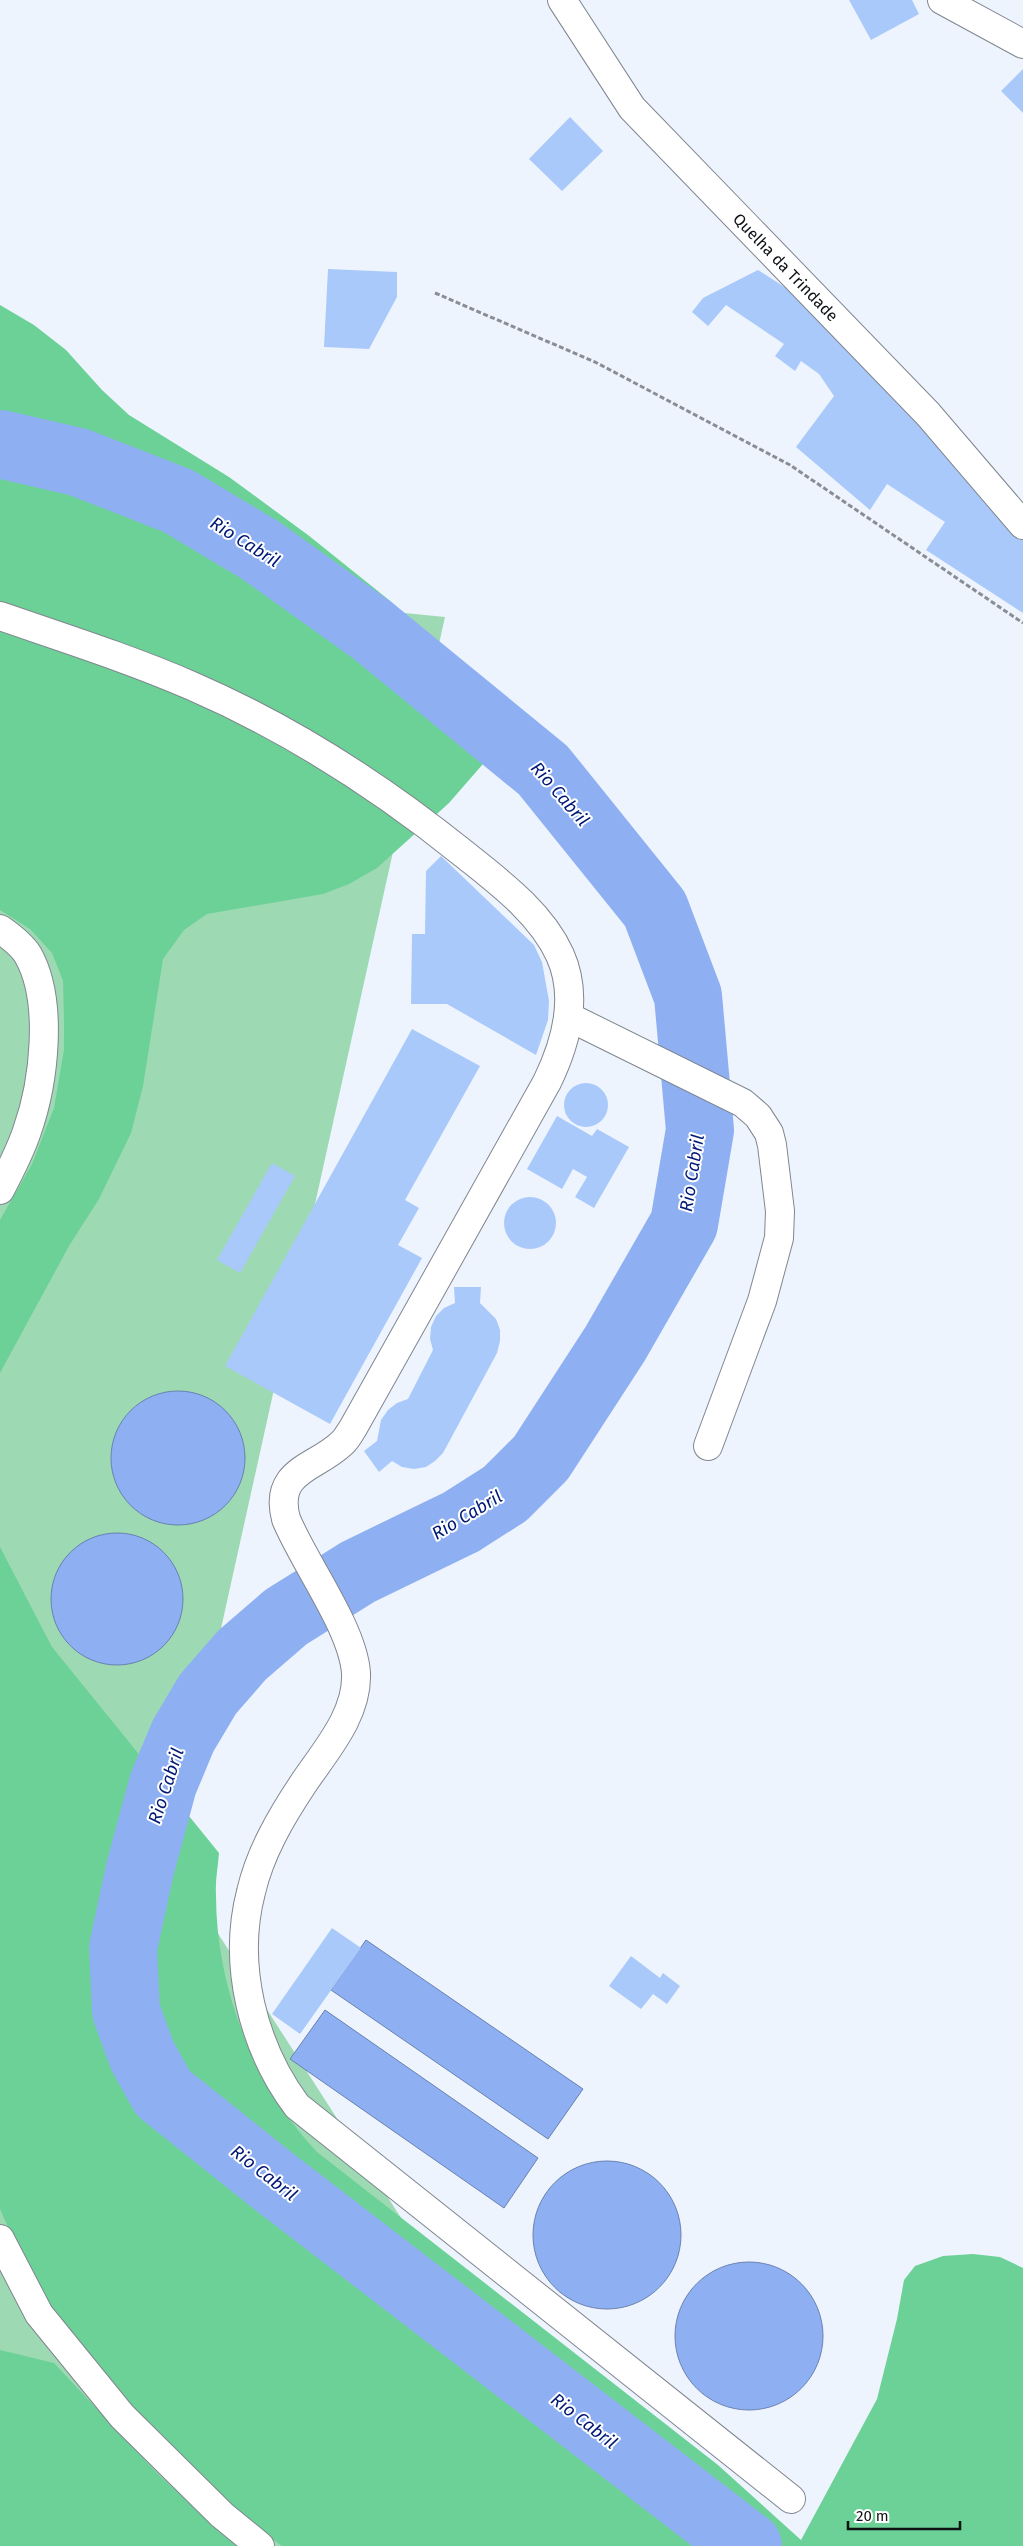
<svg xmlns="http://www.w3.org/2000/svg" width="1023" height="2546" font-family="'Fira Sans',sans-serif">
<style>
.green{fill:#9ddab3}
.forest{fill:#6bd196}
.water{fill:#8eb0f3;stroke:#6881b0}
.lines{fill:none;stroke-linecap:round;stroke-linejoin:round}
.river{stroke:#8eb0f3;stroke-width:68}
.building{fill:#a9c9fa}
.minor-casing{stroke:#80868f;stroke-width:30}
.path{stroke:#898e94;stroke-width:3;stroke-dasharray:5 2.5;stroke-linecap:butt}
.minor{stroke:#fff;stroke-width:28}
.labels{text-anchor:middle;stroke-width:4;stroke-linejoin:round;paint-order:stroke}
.street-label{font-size:16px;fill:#0f1215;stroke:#fff}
.water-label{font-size:18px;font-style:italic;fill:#001977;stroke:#fff}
</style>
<rect width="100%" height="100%" fill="#eef4fe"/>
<path class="green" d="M0 573 445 617 170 1859 452 2297 608 2546H0Z"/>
<g class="forest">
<path d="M0 305 34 325 66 350 102 390 129 415 229 477 308 535 389 600 460 665 519 714 496 749 449 803 377 868 349 884 323 894 207 914 184 930 163 959 143 1086 131 1133 99 1199 69 1246 0 1373V1220L32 1164 54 1108 64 1050V1019L63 981 52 953 30 929 0 910Z"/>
<path d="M0 1547 52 1647 219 1853C218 1867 215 1881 216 1895 216 1988 254 2085 317 2152L718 2465 801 2540 877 2399 897 2319 904 2280 915 2266 943 2256 973 2254 1000 2257 1023 2268V2546H282C256 2528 233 2507 209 2486 122 2408 45 2317 0 2209Z"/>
<path d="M0 2350 54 2363 159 2475 210 2522 241 2546H0Z"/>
</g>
<g class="water">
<circle cx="178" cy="1458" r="67"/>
<circle cx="117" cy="1599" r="66"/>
<path d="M366 1940 583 2089 548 2139 331 1990Z"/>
<path d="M325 2010 538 2158 504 2208 290 2059Z"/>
<circle cx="607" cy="2235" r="74"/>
<circle cx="749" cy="2336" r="74"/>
</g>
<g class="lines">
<path class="river" d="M0 444 78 462 178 501 260 550 372 630 543 770 655 909 688 996 700 1130 684 1224 615 1344 541 1458 505 1494 461 1522 358 1572 286 1617 242 1655 208 1694 183 1736 163 1784 140 1869 123 1948 126 2011 142 2055 163 2093 272 2180 748 2546"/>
</g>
<g class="building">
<path d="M849 0H912L919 14 871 40Z"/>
<path d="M1023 69V113L1001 91Z"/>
<path d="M570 117 603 151 562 191 529 159Z"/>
<path d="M328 269 397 272V297L369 349 324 347Z"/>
<path d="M758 270 811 304 844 338 896 402 973 480 1023 537V613L926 550 945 522 887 484 870 510 796 447 834 396 819 374 801 361 795 371 775 356 784 344 726 305 708 326 692 312 703 298Z"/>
<path d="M441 856 534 945 542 962 549 1001 548 1020 536 1055 447 1004H411L412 934H425L426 871Z"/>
<path d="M412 1029 480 1066 405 1200 419 1208 398 1245 422 1258 330 1424 225 1366Z"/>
<circle cx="586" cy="1105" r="22"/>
<path d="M557 1116 592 1136 597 1129 629 1147 594 1208 575 1197 587 1177 573 1169 562 1189 527 1169Z"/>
<path d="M272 1163 295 1176 240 1273 217 1260Z"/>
<circle cx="530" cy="1223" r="26"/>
<path d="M454 1287H481L480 1303 496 1319 500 1330V1341L497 1353 443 1453 435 1461 426 1467 414 1469 402 1467 392 1461 379 1472 364 1451 377 1441 381 1420 388 1410 397 1403 408 1399 433 1350 430 1339 431 1327 436 1316 444 1308 455 1303Z"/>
<path d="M332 1928 361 1948 300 2034 272 2014Z"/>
<path d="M631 1956 660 1978 663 1973 680 1986 667 2004 653 1994 641 2009 609 1986Z"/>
</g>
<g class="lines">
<defs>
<g id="minor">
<path d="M562 0 632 108 928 414 1023 525"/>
<path d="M942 0 1023 44"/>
<path d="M0 616C64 638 130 659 192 686 289 728 382 788 464 854 499 882 541 913 560 955 579 997 566 1043 547 1082L353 1428C349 1434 346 1440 341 1444 316 1468 273 1470 286 1519 304 1563 353 1628 356 1673 358 1715 325 1751 303 1784 281 1817 260 1853 251 1892 232 1965 253 2047 297 2106L791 2499"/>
<path d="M0 929C10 936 22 945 28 955 54 1001 44 1083 27 1131 20 1152 10 1171 0 1190"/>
<path d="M569 1017 743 1103 758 1116 769 1133 772 1145 780 1211 779 1238 762 1301 708 1446"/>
<path d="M0 2239 39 2314 122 2416 222 2515 260 2546"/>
</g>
</defs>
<use href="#minor" class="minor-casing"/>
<path class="path" d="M435 293 595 362 790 465 1023 623"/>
<use href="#minor" class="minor"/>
</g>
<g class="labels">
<g class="street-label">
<text transform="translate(786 267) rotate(46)" y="6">Quelha da Trindade</text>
</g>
<g class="water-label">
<text transform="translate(245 542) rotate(32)" y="6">Rio Cabril</text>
<text transform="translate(560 794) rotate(49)" y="6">Rio Cabril</text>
<text transform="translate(692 1173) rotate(-81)" y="6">Rio Cabril</text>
<text transform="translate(467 1515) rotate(-31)" y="6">Rio Cabril</text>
<text transform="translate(166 1786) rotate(-72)" y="6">Rio Cabril</text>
<text transform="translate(264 2173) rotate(38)" y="6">Rio Cabril</text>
<text transform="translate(584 2421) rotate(38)" y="6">Rio Cabril</text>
</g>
</g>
<path d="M848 2521v8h112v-8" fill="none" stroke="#0f1215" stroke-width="2.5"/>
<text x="856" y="2521" font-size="15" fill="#0f1215" stroke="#ffffff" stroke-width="4" paint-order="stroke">20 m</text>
</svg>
